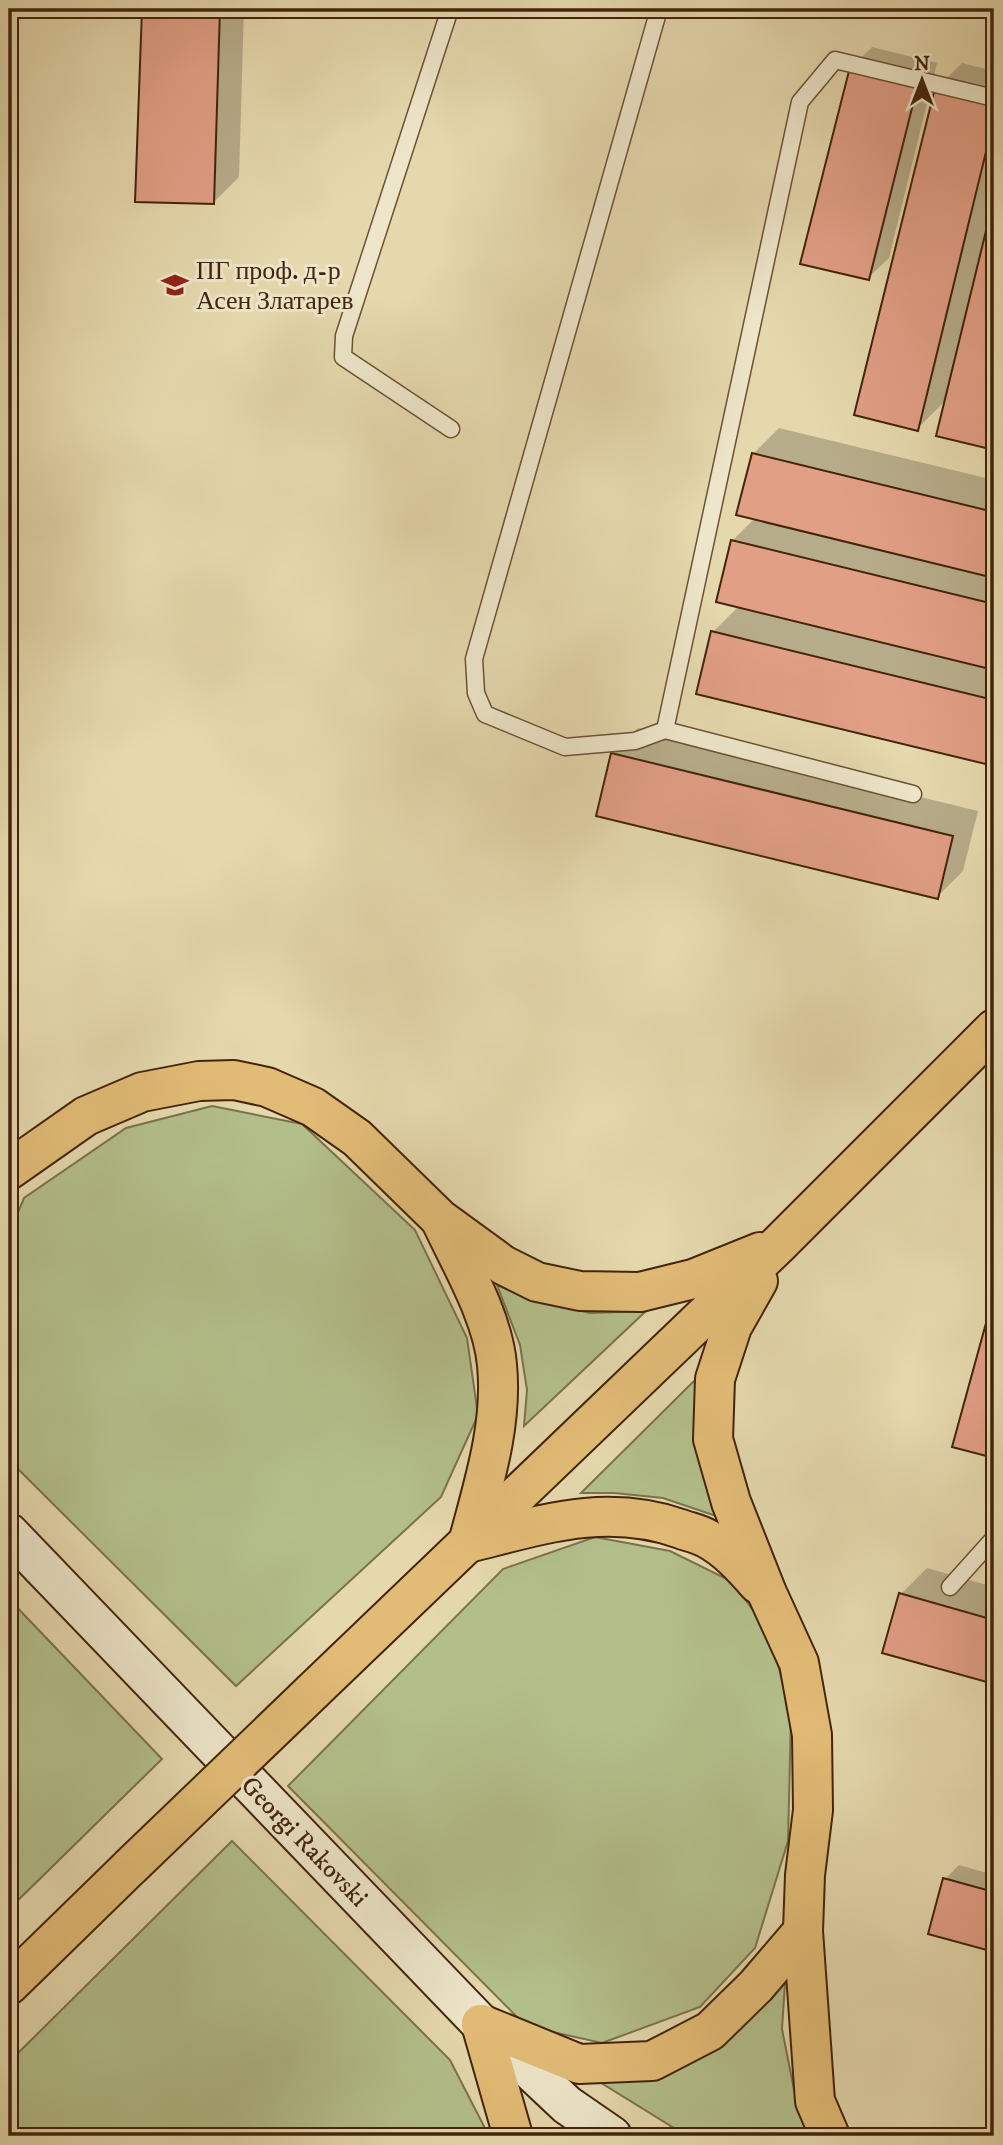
<svg xmlns="http://www.w3.org/2000/svg" width="1003" height="2145" font-family="'IM FELL DW Pica',serif">
<style>
.green{fill:#b3bf8b;stroke:#7b724c;stroke-width:2}
.shadow{fill:#0003}
.building{fill:#e19f86;stroke:#43240c;stroke-width:2}
.lines{fill:none;stroke-linecap:round;stroke-linejoin:round}
.lane-casing{stroke:#6c5134;stroke-width:19}
.secondary-casing{stroke:#43240c;stroke-width:42}
.primary-casing{stroke:#43240c;stroke-width:42}
.lane{stroke:#eee6ca;stroke-width:16}
.secondary{stroke:#eee6ca;stroke-width:38}
.primary{stroke:#e2bc76;stroke-width:38}
.primary-bridge-casing{stroke:#43240c;stroke-width:42;stroke-linecap:butt}
.primary-bridge{stroke:#e2bc76;stroke-width:38}
.labels{text-anchor:middle;stroke-width:6;stroke-linejoin:round;paint-order:stroke}
.poi-label{font-size:26px;fill:#43240c;stroke:#eee6ca;text-anchor:start}
.street-label{font-size:26px;fill:#43240c;stroke:#eee6ca}
</style>
<rect width="100%" height="100%" fill="#e5d8ad"/>
<filter id="stains"><feTurbulence type="fractalNoise" baseFrequency=".00286" numOctaves="4"/><feColorMatrix values="0 0 0 0 .2 0 0 0 0 .09 0 0 0 0 .02 0 0 0 .5 -.17"/></filter>
<radialGradient id="worn" r=".72"><stop offset=".6" stop-color="#630" stop-opacity="0"/><stop offset="1" stop-color="#630" stop-opacity=".3"/></radialGradient>
<g class="green">
<path d="M212 1106 302 1124 415 1230 467 1338 478 1415 441 1497 236 1686 9 1460V1234L24 1198 126 1128Z"/>
<path d="M497 1285 525 1297 590 1313 646 1311 524 1426 527 1390 520 1345Z"/>
<path d="M703 1372 725 1519 663 1498 614 1493H581Z"/>
<path d="M595 1537 670 1551 733 1582 771 1636 791 1717 788 1841 755 1948 700 2007 602 2043 526 2026 288 1786 503 1569Z"/>
<path d="M9 1599 162 1759 9 1909Z"/>
<path d="M232 1841 450 2060 489 2136H9V2062Z"/>
<path d="M786 1968 782 2029 798 2110 808 2136H687L590 2076Z"/>
</g>
<g class="shadow">
<path d="M143 9H244L239 177 213 203 137 200Z"/>
<path d="M872 47 937 63 889 258 868 278 851 67Z"/>
<path d="M962 63 994 71V448L938 434 946 400 917 429 936 89Z"/>
<path d="M779 428 994 480V764L698 692 713 632 739 606 732 541 755 518 753 454Z"/>
<path d="M638 728 978 811 963 871 937 897 612 754Z"/>
<path d="M994 1300V1457L954 1446Z"/>
<path d="M927 1568 994 1587V1683L884 1652 901 1594Z"/>
<path d="M959 1865 994 1875V1950L930 1933 945 1879Z"/>
</g>
<g class="building">
<path d="M142 9H220L214 204 135 202Z"/>
<path d="M850 67 918 84 869 280 800 264Z"/>
<path d="M935 88 994 102V119L918 431 854 415Z"/>
<path d="M994 198V450L936 436Z"/>
<path d="M752 453 994 512V578L736 515Z"/>
<path d="M731 540 994 604V670L716 602Z"/>
<path d="M711 631 994 700V766L696 694Z"/>
<path d="M611 753 953 836 938 899 596 816Z"/>
<path d="M994 1294V1458L952 1447Z"/>
<path d="M899 1593 994 1620V1684L882 1653Z"/>
<path d="M943 1878 994 1892V1952L928 1934Z"/>
</g>
<g class="lines">
<defs>
<g id="lane">
<path d="M450 9 344 336 343 357 451 429"/>
<path d="M659 9 474 659 476 693 485 714 565 747 635 741 665 730 913 794"/>
<path d="M665 730 800 102 835 60 994 98"/>
<path d="M950 1587 994 1538"/>
</g>
<path id="secondary" d="M9 1533 481 2024 567 2105 612 2136"/>
<g id="primary">
<path d="M9 1170 86 1116 142 1092 199 1081 234 1080 267 1087 313 1107 357 1138 440 1219 503 1265 537 1282 580 1291 640 1292 693 1279 760 1252"/>
<path d="M441 1221C461 1264 493 1317 497 1365 503 1425 483 1486 468 1543"/>
<path d="M758 1281 732 1327 715 1379 713 1439 731 1502 767 1593 799 1663 812 1735 813 1810 805 1875 803 1931 815 2101 830 2136"/>
<path d="M472 1542C544 1524 607 1503 681 1529 689 1532 699 1534 706 1538 727 1549 743 1567 758 1584"/>
<path d="M313 1691 778 1245 994 1029"/>
<path d="M9 1985 130 1867"/>
<path d="M481 2024 579 2064 652 2061 710 2031 756 1986 803 1931"/>
<path d="M481 2024 513 2136"/>
</g>
</defs>
<use href="#lane" class="lane-casing"/>
<use href="#secondary" class="secondary-casing"/>
<use href="#primary" class="primary-casing"/>
<use href="#lane" class="lane"/>
<use href="#secondary" class="secondary"/>
<use href="#primary" class="primary"/>
<defs>
<path id="primary-bridge" d="M130 1867 313 1691"/>
</defs>
<use href="#primary-bridge" class="primary-bridge-casing"/>
<use href="#primary-bridge" class="primary-bridge"/>
</g>
<defs>
<symbol id="school-bare" viewBox="-9 -9 18 18"><path d="M0-5L7-2L0 1L-7-2ZM-4 1L0 2.5L4 1V4Q0 6-4 4Z" fill="#8f2418" stroke="#eee6ca" stroke-width="2.5" paint-order="stroke"/></symbol>
</defs>
<g fill-rule="evenodd">
<use href="#school-bare" x="156" y="266" width="38" height="38"/>
</g>
<g class="labels">
<g class="poi-label">
<text x="196" y="279">ПГ проф. д-р<tspan x="196" dy="30">Асен Златарев</tspan></text>
</g>
<g class="street-label">
<text transform="translate(305 1841) rotate(46)" y="9">Georgi Rakovski</text>
</g>
</g>
<rect width="1003" height="2145" fill="none" stroke="#e5d8ad" stroke-width="35"/>
<rect x="10" y="10" width="982" height="2124" fill="none" stroke="#43240c" stroke-width="3.5"/>
<rect x="18" y="18" width="968" height="2110" fill="none" stroke="#43240c" stroke-width="2"/>
<g transform="translate(922 80)" stroke="#eee6ca" stroke-width="5" paint-order="stroke">
<path d="M0-5L12 26L0 18L-12 26Z" fill="#43240c"/>
<text y="-10" font-size="19" font-weight="bold" text-anchor="middle" fill="#43240c">N</text>
</g>
<rect width="100%" height="100%" filter="url(#stains)"/>
<rect width="100%" height="100%" fill="url(#worn)"/>
</svg>
